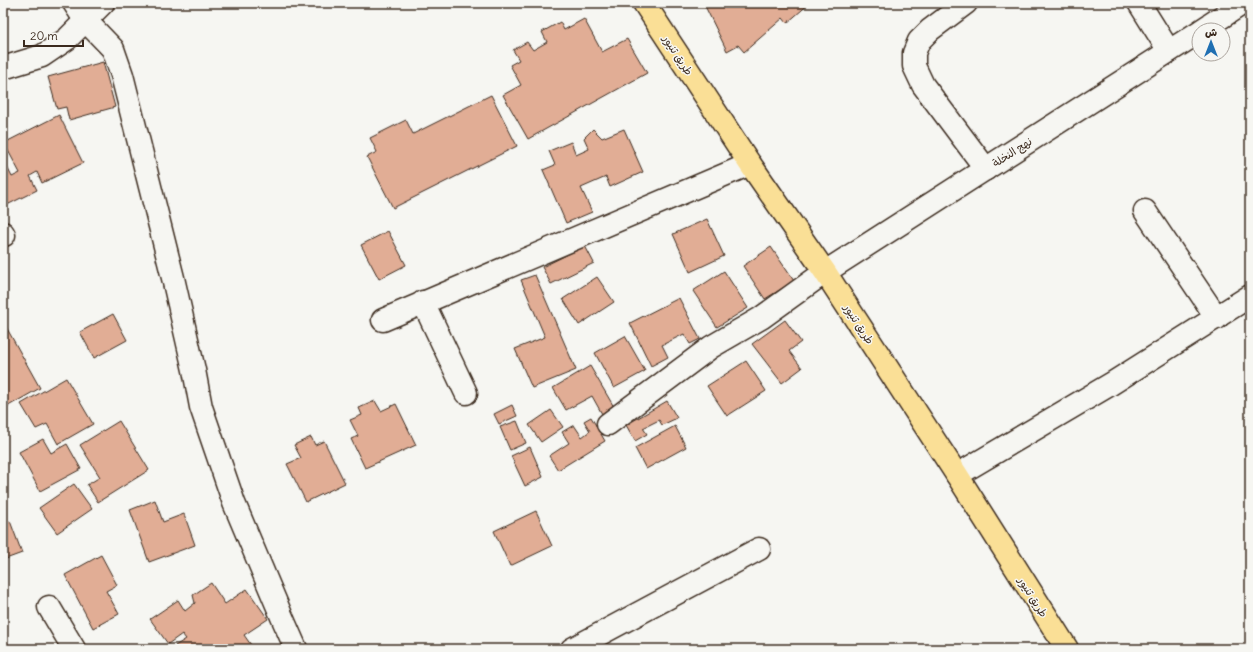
<svg xmlns="http://www.w3.org/2000/svg" width="1253" height="652" font-family="Delius,'Playpen Sans Arabic',sans-serif">
<style>
.building{fill:#e1ad95;stroke:#3b2a1e}
.lines{fill:none;stroke-linecap:round;stroke-linejoin:round}
.minor-casing{stroke:#3b2a1e;stroke-width:25}
.major-casing{stroke:#3b2a1e;stroke-width:25}
.minor{stroke:#f6f6f2;stroke-width:22}
.major{stroke:#fadf96;stroke-width:22}
.labels{text-anchor:middle;stroke-width:3;stroke-linejoin:round;paint-order:stroke}
.street-label{font-size:11px;fill:#3b2a1e;stroke:#f6f6f2}
</style>
<rect width="100%" height="100%" fill="#f6f6f2"/>
<filter id="ink" filterUnits="userSpaceOnUse"><feTurbulence type="fractalNoise" baseFrequency=".025" numOctaves="2"/><feDisplacementMap in="SourceGraphic" scale="8" xChannelSelector="R" yChannelSelector="G"/><feConvolveMatrix kernelMatrix="1 2 1 2 8 2 1 2 1" color-interpolation-filters="sRGB"/></filter>
<g filter="url(#ink)">
<g class="building">
<path d="M705 3H810L787 23 783 18 744 52 738 45 727 51 704 4Z"/>
<path d="M584 19 602 52 627 39 647 73 528 139 503 95 521 85 510 65 519 60 513 50 527 42 533 50 547 42 542 32 560 22 564 30Z"/>
<path d="M103 62 115 107 69 120 66 107 57 109 48 77Z"/>
<path d="M491 95 517 146 393 208 367 157 377 152 370 138 406 120 413 134Z"/>
<path d="M59 115 83 163 42 183 37 172 30 176 37 190 5 206 3 203V169L7 167 12 177 20 173 4 143Z"/>
<path d="M593 129 602 138 624 129 643 172 610 187 606 177 581 188 592 212 566 223 543 170 555 165 549 151 571 142 576 155 589 149 584 138Z"/>
<path d="M707 219 724 256 690 272 673 234Z"/>
<path d="M388 231 406 265 379 279 361 245Z"/>
<path d="M585 246 594 263 551 284 542 267Z"/>
<path d="M771 247 794 281 765 299 743 266Z"/>
<path d="M724 271 748 308 717 327 693 291Z"/>
<path d="M535 275 576 370 532 388 515 349 545 337 521 280Z"/>
<path d="M597 277 614 302 579 325 563 299Z"/>
<path d="M679 298 700 339 690 344 684 334 662 345 668 357 651 366 630 323Z"/>
<path d="M113 314 127 340 94 358 80 332Z"/>
<path d="M785 320 801 342 789 351 802 368 782 383 752 344Z"/>
<path d="M5 325 40 388 3 409V327Z"/>
<path d="M625 336 645 371 614 388 595 353Z"/>
<path d="M746 361 766 391 727 416 707 386Z"/>
<path d="M590 366 614 407 602 414 592 396 566 410 553 388Z"/>
<path d="M66 378 93 424 58 444 47 424 36 429 21 404Z"/>
<path d="M375 401 381 411 396 404 416 445 365 468 351 439 358 436 350 420 362 415 359 408Z"/>
<path d="M667 401 677 418 662 425 659 420 643 428 647 434 635 441 626 425Z"/>
<path d="M512 405 517 416 499 424 494 414Z"/>
<path d="M551 410 563 427 541 442 529 425Z"/>
<path d="M591 417 605 441 558 470 549 456 569 443 562 432 574 425 582 437 590 431 584 421Z"/>
<path d="M119 421 149 470 98 502 87 485 100 477 80 445Z"/>
<path d="M517 421 526 443 510 450 500 427Z"/>
<path d="M675 426 686 447 646 469 635 448Z"/>
<path d="M311 437 315 445 324 441 345 483 306 502 287 464 301 458 294 445Z"/>
<path d="M43 439 51 453 67 444 81 469 40 491 19 452Z"/>
<path d="M530 447 543 477 525 486 511 456Z"/>
<path d="M74 484 92 509 57 533 39 508Z"/>
<path d="M155 500 163 522 184 514 195 545 149 562 130 510Z"/>
<path d="M536 511 552 546 510 566 494 531Z"/>
<path d="M10 521 22 553 3 560V524Z"/>
<path d="M101 555 117 585 106 591 119 614 93 628 65 575Z"/>
<path d="M211 583 225 604 247 589 268 619 244 635 251 645 245 649H177L175 646 186 639 182 634 168 644 150 619 178 600 185 611 195 603 193 595Z"/>
</g>
<g class="lines">
<defs>
<g id="minor">
<path d="M74 3 85 20 113 49 122 75 173 278 194 370 201 407 234 503 282 617 296 649"/>
<path d="M966 3 930 30 919 41 914 53V66L923 85 986 169"/>
<path d="M1139 3 1169 51"/>
<path d="M1202 30 1243 3"/>
<path d="M3 68 42 56 67 39 103 3"/>
<path d="M1145 211 1217 318"/>
<path d="M3 233 4 235"/>
<path d="M423 302 466 393"/>
<path d="M383 320 750 164"/>
<path d="M608 424 711 347 761 318 825 272 1199 32"/>
<path d="M957 475 1111 384 1250 296"/>
<path d="M49 607 74 649"/>
<path d="M572 649 759 549"/>
</g>
<path id="major" d="M644 3 750 164 825 272 957 475 1067 649"/>
</defs>
<use href="#minor" class="minor-casing"/>
<use href="#major" class="major-casing"/>
<use href="#minor" class="minor"/>
<use href="#major" class="major"/>
</g>
</g>
<g class="labels">
<g class="street-label">
<text transform="translate(678 55) rotate(57)" y="4">طريق تنيور</text>
<text transform="translate(1012 152) rotate(-33)" y="4">نهج النخلة</text>
<text transform="translate(859 324) rotate(57)" y="4">طريق تنيور</text>
<text transform="translate(1033 597) rotate(58)" y="4">طريق تنيور</text>
</g>
</g>
<rect width="1253" height="652" fill="none" stroke="#f6f6f2" stroke-width="16"/>
<rect x="8" y="8" width="1237" height="636" fill="none" stroke="#3b2a1e" stroke-width="1.5" filter="url(#ink)"/>
<g transform="translate(1211 42)"><circle r="19" fill="#f6f6f2" stroke="#aba49d"/>
<path d="M0-3L7 15L0 10L-7 15Z" fill="#1f6fb2"/>
<text y="-6" font-size="11" font-weight="bold" text-anchor="middle" fill="#3b2a1e">ش</text>
</g>
<path d="M24 40v6h59v-6" fill="none" stroke="#3b2a1e" stroke-width="2"/>
<text x="30" y="40" font-size="12" fill="#3b2a1e" stroke="#f6f6f2" stroke-width="3" paint-order="stroke">20 m</text>
</svg>
